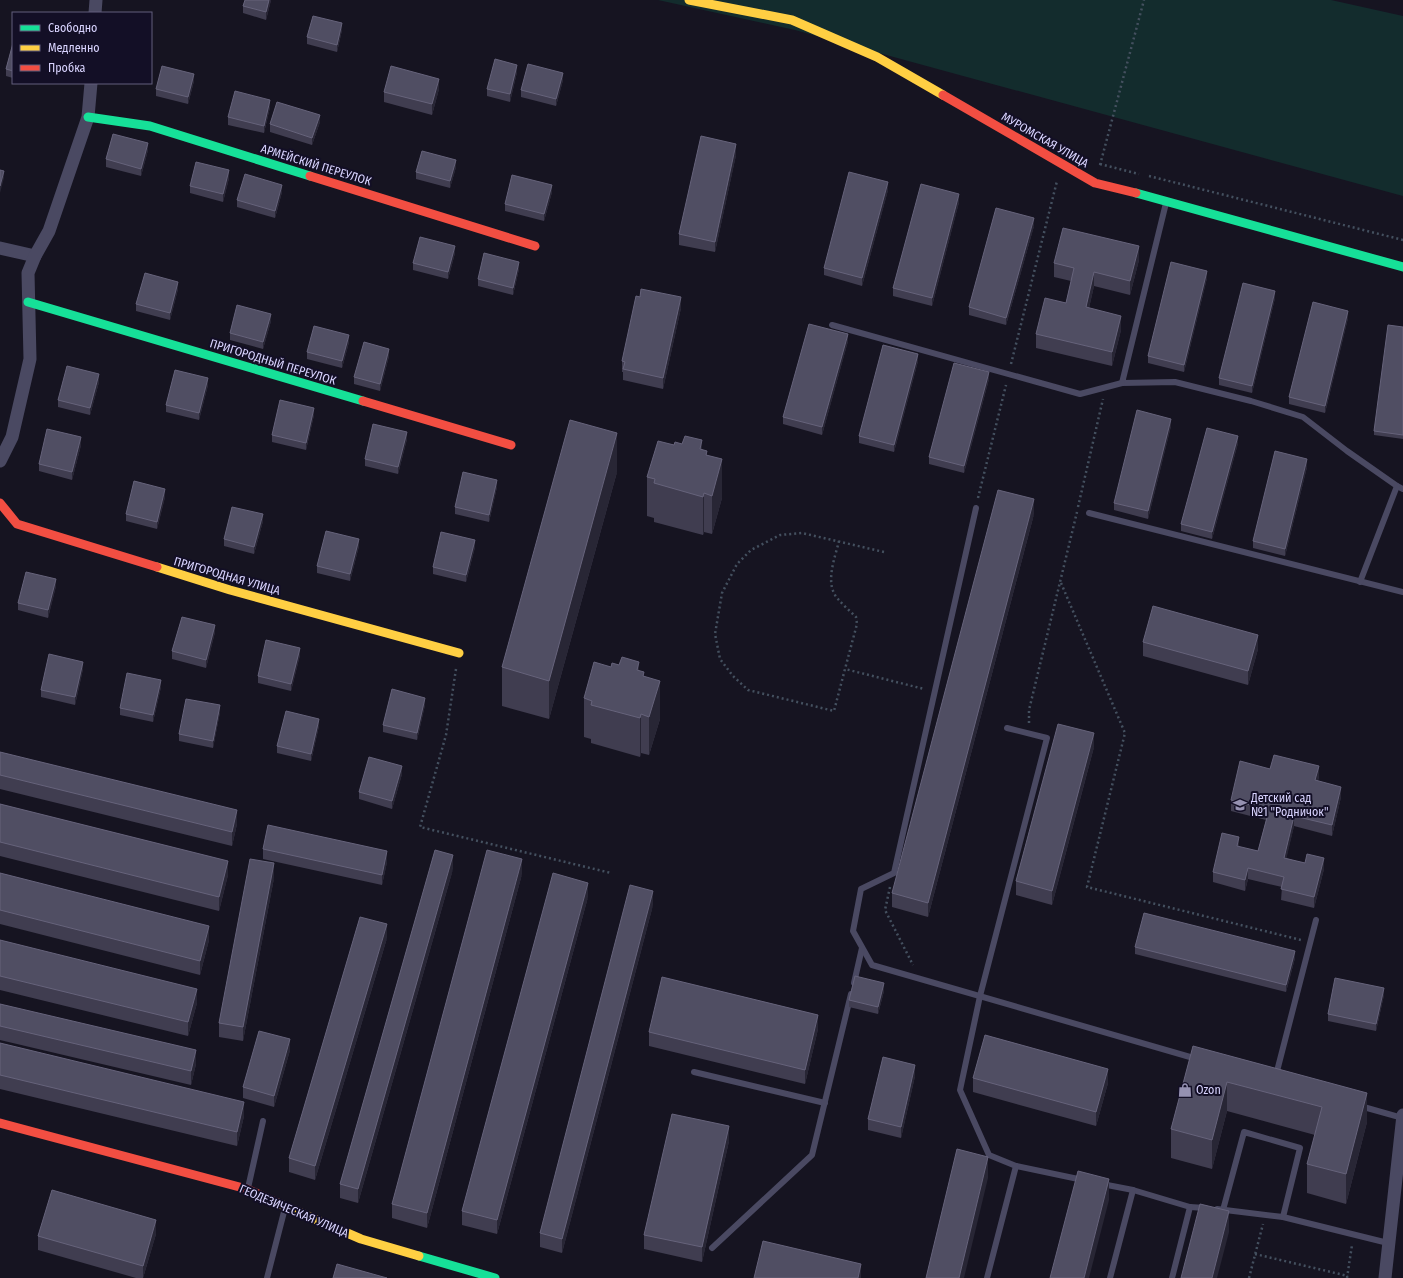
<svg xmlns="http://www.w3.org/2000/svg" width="1403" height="1278" font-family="'Fira Sans Condensed',sans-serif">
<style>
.green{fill:#132c2d}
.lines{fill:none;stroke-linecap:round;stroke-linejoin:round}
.path{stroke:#44505f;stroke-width:2.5;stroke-dasharray:2 3;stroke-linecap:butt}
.lane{stroke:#4a4962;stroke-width:6}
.street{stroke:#4a4962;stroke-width:13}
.fast{stroke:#16e098;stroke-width:9}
.slow{stroke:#ffcf43;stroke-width:9}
.jam{stroke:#f24e42;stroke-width:9}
.wall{fill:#403d50}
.shaded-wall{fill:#282635}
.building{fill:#504e63;stroke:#66637b}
.labels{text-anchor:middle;stroke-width:4;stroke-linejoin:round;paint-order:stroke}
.street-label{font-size:12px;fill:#d9d4ff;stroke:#130f26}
.poi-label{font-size:12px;fill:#d9d4ff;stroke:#130f26;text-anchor:start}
</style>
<rect width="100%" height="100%" fill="#161421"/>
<path class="green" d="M658 0H1331L1403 16V196L795 30Z"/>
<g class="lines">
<g class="path">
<path d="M1100 164 1139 174"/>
<path d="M1100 165 1144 0"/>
<path d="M1149 176 1403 240"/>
<path d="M1011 364 1057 181"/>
<path d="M978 498 1006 385"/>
<path d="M1078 507 1103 399"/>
<path d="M839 541C835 558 824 584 838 599 843 605 850 611 856 617L857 624 845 669"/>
<path d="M884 552 802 533 780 535 751 550 737 564 722 593 715 634 720 659 733 676 748 690 834 711 845 669 924 689"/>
<path d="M1061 583 1125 733 1087 887 1301 940"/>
<path d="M456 669 446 735 420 827 611 873"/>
<path d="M1029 723V710L1077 512"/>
<path d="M890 887 885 910 913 965"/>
<path d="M1255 1254 1348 1276"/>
<path d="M1249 1278 1263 1224"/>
<path d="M1347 1278 1352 1245"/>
</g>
<g class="lane">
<path d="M1166 203 1122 383 1175 382 1251 401 1303 417 1347 451 1397 486 1403 489"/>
<path d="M832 325 1080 394 1122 383"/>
<path d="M976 508 894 873 861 889 853 931 872 965 1197 1059"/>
<path d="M1089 513 1403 592"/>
<path d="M1360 582 1397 486"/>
<path d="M1007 728 1047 738 980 996 960 1090 989 1155 1016 1166 1083 1180"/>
<path d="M854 983 862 948"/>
<path d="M694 1072 825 1103"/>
<path d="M1276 1075 1316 920"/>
<path d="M1360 1106 1403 1118"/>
<path d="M1102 1184 1133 1190 1190 1207 1205 1208"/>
<path d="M248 1188 263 1121"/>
<path d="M1217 1209 1283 1217"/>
<path d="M1223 1210 1244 1132 1300 1148 1283 1217 1388 1243"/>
<path d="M712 1248 812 1155 851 994"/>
<path d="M267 1278 285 1208"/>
<path d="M987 1278 1016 1166"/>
<path d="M1110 1278 1133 1190"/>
<path d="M1172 1278 1190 1207"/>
</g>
<g class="street">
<path d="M95 13 96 0"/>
<path d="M0 248 35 256"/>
<path d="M0 461 12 437 30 359 28 273 35 256 49 231 88 117 91 83"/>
<path d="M1385 1278 1403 1115"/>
</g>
<g class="fast">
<path d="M88 117 150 126 310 176"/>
<path d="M1136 193 1403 267"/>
<path d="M28 302 363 401"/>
<path d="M419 1256 495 1278"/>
</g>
<g class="slow">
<path d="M689 0 792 20 877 57 943 95"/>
<path d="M157 567 230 590 459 653"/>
<path d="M278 1203 361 1239 419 1256"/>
</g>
<g class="jam">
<path d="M943 95 1095 183 1136 193"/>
<path d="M310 176 535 246"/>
<path d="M363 401 511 445"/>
<path d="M0 503 17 524 157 567"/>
<path d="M0 1123 247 1189 278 1203"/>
</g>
</g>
<g class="wall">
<path d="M245 0H271L266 20 243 13V6Z"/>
<path d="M342 30 337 52 307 44V37Z"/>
<path d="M13 43V78L6 76V69Z"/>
<path d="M517 72 510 102 487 96V89Z"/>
<path d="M563 80 556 106 521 97V90Z"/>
<path d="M194 81 188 104 156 96V89Z"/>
<path d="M439 89 432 115 384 102V92Z"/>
<path d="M270 107 264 133 228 125V117Z"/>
<path d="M320 122 312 145 270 132V124Z"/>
<path d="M148 150 141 176 106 167V159Z"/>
<path d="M736 155 715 252 679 245V234Z"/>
<path d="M456 167 450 188 416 179V172Z"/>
<path d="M229 178 223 202 190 193V186Z"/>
<path d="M888 190 862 286 824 275V268Z"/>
<path d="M282 192 275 218 237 207V200Z"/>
<path d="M552 192 544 221 505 211V204Z"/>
<path d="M959 202 932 306 893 296V288Z"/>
<path d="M1034 226 1006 325 969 315V307Z"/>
<path d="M455 253 448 279 413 270V263Z"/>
<path d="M1139 260 1130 295 1094 286 1089 308 1121 330 1112 366 1036 348V334L1066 303 1071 281 1054 277V263Z"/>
<path d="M519 269 513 295 478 286V279Z"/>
<path d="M1207 278 1184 372 1148 363V356Z"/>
<path d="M178 289 170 320 136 311V304Z"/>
<path d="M1275 298 1252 393 1219 385V378Z"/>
<path d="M681 308 663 389 623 380V372H622V361Z"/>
<path d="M1348 318 1325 413 1289 404V397Z"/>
<path d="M271 321 263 349 230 340V333Z"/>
<path d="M1403 327V439L1374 435V431Z"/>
<path d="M848 341 822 435 783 424V417Z"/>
<path d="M349 342 342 368 307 359V352Z"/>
<path d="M389 356 380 391 354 384V377Z"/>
<path d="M918 361 894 452 859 443V436Z"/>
<path d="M989 379 964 473 929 464V457Z"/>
<path d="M99 382 90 415 58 407V400Z"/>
<path d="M208 385 199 420 166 412V405Z"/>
<path d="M314 415 306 450 272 442V435Z"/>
<path d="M1171 426 1148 519 1114 510V503Z"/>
<path d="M407 439 398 474 365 466V459Z"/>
<path d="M1238 443 1212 539 1181 531V524Z"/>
<path d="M81 445 72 480 39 471V464Z"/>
<path d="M674 445 702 449 707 455 722 498 712 534 704 532 703 535 654 522V518L647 516V477Z"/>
<path d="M1307 467 1285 556 1253 548V541Z"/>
<path d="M617 472 549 719 502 706V667Z"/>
<path d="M497 487 489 522 455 514V507Z"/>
<path d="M165 497 157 529 126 521V514Z"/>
<path d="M1034 514 928 917 892 907V893Z"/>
<path d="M263 521 254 554 224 546V539Z"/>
<path d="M359 546 350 581 317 573V566Z"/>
<path d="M475 547 466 582 433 574V567Z"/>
<path d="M56 586 48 618 18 610V603Z"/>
<path d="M215 632 206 668 172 659V651Z"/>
<path d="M1143 642 1258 649 1248 685 1143 656Z"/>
<path d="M300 655 291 691 258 683V676Z"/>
<path d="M611 667 639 671 644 676 660 719 649 755 641 753 640 757 591 743V739L584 737V698Z"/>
<path d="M83 669 75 705 41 697V690Z"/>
<path d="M161 687 153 722 120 715V708Z"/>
<path d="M425 705 417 740 383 732V725Z"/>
<path d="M220 712 213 748 179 741V734Z"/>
<path d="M319 726 311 761 277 753V746Z"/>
<path d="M1094 747 1052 905 1016 895V881Z"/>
<path d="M0 752 237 824 232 846 0 789Z"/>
<path d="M1270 769 1319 776 1318 781 1341 797 1332 836 1294 826 1286 858 1324 869 1314 908 1281 900 1282 887 1248 879 1245 891 1213 882V872L1239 847 1258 851 1266 820 1231 811V800Z"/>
<path d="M402 774 392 809 359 799V792Z"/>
<path d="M0 804 228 875 219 911 0 856Z"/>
<path d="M263 849 387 862 382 885 263 859Z"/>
<path d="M453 869 358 1203 340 1198V1184Z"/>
<path d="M0 873 209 940 200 975 0 924Z"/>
<path d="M522 874 427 1228 392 1218V1204Z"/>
<path d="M274 878 243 1041 219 1037V1023Z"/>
<path d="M588 897 497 1234 462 1225V1211Z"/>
<path d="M653 905 562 1253 540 1247V1233Z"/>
<path d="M387 938 315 1180 289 1172V1158Z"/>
<path d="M0 940 197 1003 188 1036 0 990Z"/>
<path d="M1135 947 1295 958 1286 992 1135 954Z"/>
<path d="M884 991 878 1014 849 1007V1000Z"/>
<path d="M1384 995 1376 1031 1328 1021V1014Z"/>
<path d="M0 1004 196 1064 191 1085 0 1040Z"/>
<path d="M818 1029 805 1084 649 1046V1032Z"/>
<path d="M0 1043 244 1116 237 1146 0 1089Z"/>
<path d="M1193 1046 1367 1122 1346 1204 1307 1193V1164L1315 1135 1227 1111 1212 1169 1171 1158V1129Z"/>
<path d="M290 1050 274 1107 243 1098V1087Z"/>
<path d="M915 1076 901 1138 868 1130V1119Z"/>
<path d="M973 1078 1108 1083 1096 1126 973 1092Z"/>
<path d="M729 1141 702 1262 644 1249V1235Z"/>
<path d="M156 1234 143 1278H136L38 1250V1236Z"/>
</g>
<g class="shaded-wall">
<path d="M269 0H271L266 20V12Z"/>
<path d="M342 23V30L337 52V45Z"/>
<path d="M517 65V72L510 102V94Z"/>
<path d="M563 73V80L556 106V99Z"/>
<path d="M194 74V81L188 104V97Z"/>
<path d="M439 79V89L432 115V104Z"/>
<path d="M270 100V107L264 133V126Z"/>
<path d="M320 115V122L312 145V138Z"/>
<path d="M148 143V150L141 176V169Z"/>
<path d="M736 144V155L715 252V242Z"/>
<path d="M456 160V167L450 188V181Z"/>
<path d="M229 170V178L223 202V194Z"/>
<path d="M4 171V178L0 193V186Z"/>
<path d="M888 182V190L862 286V278Z"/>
<path d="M282 185V192L275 218V211Z"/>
<path d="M552 185V192L544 221V214Z"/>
<path d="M959 194V202L932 306V298Z"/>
<path d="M1034 218V226L1006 325V318Z"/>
<path d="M455 246V253L448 279V272Z"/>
<path d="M1139 246V260L1130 295V281Z"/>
<path d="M519 262V269L513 295V288Z"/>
<path d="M1207 271V278L1184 372V365Z"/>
<path d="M1094 272V286L1086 321V307Z"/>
<path d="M178 282V289L170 320V313Z"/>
<path d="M1275 291V298L1252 393V386Z"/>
<path d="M681 297V308L663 389V378Z"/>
<path d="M1348 311V318L1325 413V406Z"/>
<path d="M271 314V321L263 349V342Z"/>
<path d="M1121 316V330L1112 366V352Z"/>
<path d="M848 334V341L822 435V427Z"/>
<path d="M349 335V342L342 368V361Z"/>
<path d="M389 349V356L380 391V384Z"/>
<path d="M918 354V361L894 452V445Z"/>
<path d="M989 372V379L964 473V466Z"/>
<path d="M99 374V382L90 415V408Z"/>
<path d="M208 378V385L199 420V413Z"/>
<path d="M314 408V415L306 450V443Z"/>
<path d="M1171 419V426L1148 519V511Z"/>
<path d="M407 432V439L398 474V467Z"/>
<path d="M617 433V472L549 719V681Z"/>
<path d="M1238 436V443L1212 539V532Z"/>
<path d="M81 437V445L72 480V472Z"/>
<path d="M702 440V479L700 449Z"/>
<path d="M722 459V498L712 534V496Z"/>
<path d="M1307 459V467L1285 556V549Z"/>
<path d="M497 480V487L489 522V515Z"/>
<path d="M165 489V497L157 529V522Z"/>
<path d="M704 493V532L703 535V497Z"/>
<path d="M1034 499V514L928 917V903Z"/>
<path d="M263 514V521L254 554V547Z"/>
<path d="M359 539V546L350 581V574Z"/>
<path d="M475 540V547L466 582V575Z"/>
<path d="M56 579V586L48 618V610Z"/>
<path d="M215 625V632L206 668V660Z"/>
<path d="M1258 635V649L1248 685V671Z"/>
<path d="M300 648V655L291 691V684Z"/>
<path d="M83 662V669L75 705V697Z"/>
<path d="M639 662V700L637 670Z"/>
<path d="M161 680V687L153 722V715Z"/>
<path d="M660 681V719L649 755V717Z"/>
<path d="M425 698V705L417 740V733Z"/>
<path d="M220 705V712L213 748V741Z"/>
<path d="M641 714V753L640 757V718Z"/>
<path d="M319 719V726L311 761V754Z"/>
<path d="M1094 733V747L1052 905V891Z"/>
<path d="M402 766V774L392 809V801Z"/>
<path d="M1319 766V776L1315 791V780Z"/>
<path d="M1341 787V797L1332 836V825Z"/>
<path d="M237 810V824L232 846V832Z"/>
<path d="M1294 816V826L1284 869V858Z"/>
<path d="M1239 837V848L1237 846Z"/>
<path d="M387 851V862L382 885V875Z"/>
<path d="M453 855V869L358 1203V1189Z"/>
<path d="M1324 858V869L1314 908V897Z"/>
<path d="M522 859V874L427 1228V1213Z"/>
<path d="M228 861V875L219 911V897Z"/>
<path d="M274 863V878L243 1041V1027Z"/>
<path d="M1248 868V879L1245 891V880Z"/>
<path d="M588 883V897L497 1234V1220Z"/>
<path d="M653 891V905L562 1253V1239Z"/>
<path d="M387 924V938L315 1180V1166Z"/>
<path d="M209 926V940L200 975V961Z"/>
<path d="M1295 951V958L1286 992V985Z"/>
<path d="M884 983V991L878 1014V1007Z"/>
<path d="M1384 988V995L1376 1031V1024Z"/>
<path d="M197 989V1003L188 1036V1022Z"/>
<path d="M818 1015V1029L805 1084V1070Z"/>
<path d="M290 1039V1050L274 1107V1096Z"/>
<path d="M196 1050V1064L191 1085V1071Z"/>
<path d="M915 1065V1076L901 1138V1127Z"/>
<path d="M1108 1069V1083L1096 1126V1112Z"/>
<path d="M1227 1082V1111L1212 1169V1140Z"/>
<path d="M1367 1093V1122L1346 1204V1174Z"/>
<path d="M244 1102V1116L237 1146V1132Z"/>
<path d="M729 1126V1141L702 1262V1247Z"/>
<path d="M988 1157V1178L964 1278H959Z"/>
<path d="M1109 1179V1200L1089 1278H1084Z"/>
<path d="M1229 1211V1232L1217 1278H1212Z"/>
<path d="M156 1220V1234L143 1278V1266Z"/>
<path d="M861 1264V1278H858Z"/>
</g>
<g class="building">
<path d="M245 0H269L266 12 243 6Z"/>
<path d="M313 16 342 23 337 45 307 37Z"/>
<path d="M13 43V71L6 69Z"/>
<path d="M495 59 517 65 510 94 487 89Z"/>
<path d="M528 64 563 73 556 99 521 90Z"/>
<path d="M162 66 194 74 188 97 156 89Z"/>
<path d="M391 66 439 79 432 104 384 92Z"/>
<path d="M235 91 270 100 264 126 228 117Z"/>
<path d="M277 102 320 115 312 138 270 124Z"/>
<path d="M113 134 148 143 141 169 106 159Z"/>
<path d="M701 136 736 144 715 242 679 234Z"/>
<path d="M422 151 456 160 450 181 416 172Z"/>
<path d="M196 162 229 170 223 194 190 186Z"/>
<path d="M0 170 4 171 0 186Z"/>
<path d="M849 172 888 182 862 278 824 268Z"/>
<path d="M245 174 282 185 275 211 237 200Z"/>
<path d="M512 175 552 185 544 214 505 204Z"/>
<path d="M921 184 959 194 932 298 893 288Z"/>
<path d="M996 208 1034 218 1006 318 969 307Z"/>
<path d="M1063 228 1139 246 1130 281 1094 272 1086 307 1121 316 1112 352 1036 334 1045 298 1066 303 1074 268 1054 263Z"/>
<path d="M420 237 455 246 448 272 413 263Z"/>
<path d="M484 253 519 262 513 288 478 279Z"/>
<path d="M1171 262 1207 271 1184 365 1148 356Z"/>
<path d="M145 273 178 282 170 313 136 304Z"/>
<path d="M1243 283 1275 291 1252 386 1219 378Z"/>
<path d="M641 289 681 297 663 378 623 369 625 362 622 361 636 296 640 297Z"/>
<path d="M1313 302 1348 311 1325 406 1289 397Z"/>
<path d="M237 305 271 314 263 342 230 333Z"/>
<path d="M809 324 848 334 822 427 783 417Z"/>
<path d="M1388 325 1403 327V435L1374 431Z"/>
<path d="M314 326 349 335 342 361 307 352Z"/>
<path d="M364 342 389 349 380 384 354 377Z"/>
<path d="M883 345 918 354 894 445 859 436Z"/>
<path d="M954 363 989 372 964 466 929 457Z"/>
<path d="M67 366 99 374 90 408 58 400Z"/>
<path d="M175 370 208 378 199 413 166 405Z"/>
<path d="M280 400 314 408 306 443 272 435Z"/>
<path d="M1137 410 1171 419 1148 511 1114 503Z"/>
<path d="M570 420 617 433 549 681 502 667Z"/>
<path d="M373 424 407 432 398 467 365 459Z"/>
<path d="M1207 428 1238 436 1212 532 1181 524Z"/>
<path d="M47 429 81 437 72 472 39 464Z"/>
<path d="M685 436 702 440 700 449 707 451 706 455 722 459 712 496 704 493 703 497 654 483 655 479 647 477 658 441 674 445 675 442 682 444Z"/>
<path d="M1275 451 1307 459 1285 549 1253 541Z"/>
<path d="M463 472 497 480 489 515 455 507Z"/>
<path d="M134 481 165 489 157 522 126 514Z"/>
<path d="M998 490 1034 499 928 903 892 893Z"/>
<path d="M232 507 263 514 254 547 224 539Z"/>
<path d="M326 531 359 539 350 574 317 566Z"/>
<path d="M441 532 475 540 466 575 433 567Z"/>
<path d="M26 572 56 579 48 610 18 603Z"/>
<path d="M1153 606 1258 635 1248 671 1143 642Z"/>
<path d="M182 617 215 625 206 660 172 651Z"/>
<path d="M266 640 300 648 291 684 258 676Z"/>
<path d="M49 654 83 662 75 697 41 690Z"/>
<path d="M622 657 639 662 637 670 644 672 643 676 660 681 649 717 641 714 640 718 591 705 592 701 584 698 594 662 611 667 612 663 619 665Z"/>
<path d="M127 673 161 680 153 715 120 708Z"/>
<path d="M392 689 425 698 417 733 383 725Z"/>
<path d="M186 699 220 705 213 741 179 734Z"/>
<path d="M286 711 319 719 311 754 277 746Z"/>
<path d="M1058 724 1094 733 1052 891 1016 881Z"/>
<path d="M0 752 237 810 232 832 0 775Z"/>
<path d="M1274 755 1319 766 1315 780 1341 787 1332 825 1294 816 1284 858 1305 863 1307 854 1324 858 1314 897 1281 889 1284 877 1248 868 1245 880 1213 872 1222 833 1239 837 1237 846 1258 851 1269 810 1231 800 1240 761 1270 769Z"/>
<path d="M369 757 402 766 392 801 359 792Z"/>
<path d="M0 804 228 861 219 897 0 842Z"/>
<path d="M268 825 387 851 382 875 263 849Z"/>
<path d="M435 850 453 855 358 1189 340 1184Z"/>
<path d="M487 850 522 859 427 1213 392 1204Z"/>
<path d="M250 859 274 863 243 1027 219 1023Z"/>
<path d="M0 873 209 926 200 961 0 910Z"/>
<path d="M553 873 588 883 497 1220 462 1211Z"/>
<path d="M630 885 653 891 562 1239 540 1233Z"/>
<path d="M1144 913 1295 951 1286 985 1135 947Z"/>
<path d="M360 917 387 924 315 1166 289 1158Z"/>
<path d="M0 940 197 989 188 1022 0 976Z"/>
<path d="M855 976 884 983 878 1007 849 1000Z"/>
<path d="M662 977 818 1015 805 1070 649 1032Z"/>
<path d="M1335 978 1384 988 1376 1024 1328 1014Z"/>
<path d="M0 1004 196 1050 191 1071 0 1026Z"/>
<path d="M259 1031 290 1039 274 1096 243 1087Z"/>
<path d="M985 1035 1108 1069 1096 1112 973 1078Z"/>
<path d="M0 1043 244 1102 237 1132 0 1075Z"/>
<path d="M1193 1046 1367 1093 1346 1174 1307 1164 1322 1107 1227 1082 1212 1140 1171 1129Z"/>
<path d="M883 1057 915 1065 901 1127 868 1119Z"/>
<path d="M672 1114 729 1126 702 1247 644 1235Z"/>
<path d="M957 1149 988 1157 959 1278H926Z"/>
<path d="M1078 1171 1109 1179 1084 1278H1050Z"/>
<path d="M52 1190 156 1220 143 1266 38 1236Z"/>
<path d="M1200 1204 1229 1211 1212 1278H1181Z"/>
<path d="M763 1241 861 1264 858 1278H754Z"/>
<path d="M337 1264 387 1278H333Z"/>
</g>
<defs>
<symbol id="school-bare" viewBox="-9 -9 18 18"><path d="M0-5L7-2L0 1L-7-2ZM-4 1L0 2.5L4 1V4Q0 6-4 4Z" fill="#9591b1" stroke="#130f26" stroke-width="2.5" paint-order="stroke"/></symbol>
<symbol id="shop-bare" viewBox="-9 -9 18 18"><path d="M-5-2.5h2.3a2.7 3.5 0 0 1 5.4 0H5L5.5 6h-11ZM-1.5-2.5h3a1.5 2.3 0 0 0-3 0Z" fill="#9591b1" stroke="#130f26" stroke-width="2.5" paint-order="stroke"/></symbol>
</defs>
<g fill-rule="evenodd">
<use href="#school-bare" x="1230" y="795" width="20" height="20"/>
<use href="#shop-bare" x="1175" y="1080" width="20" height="20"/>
</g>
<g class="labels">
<g class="street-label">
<text transform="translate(1045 140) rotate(30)" y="4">МУРОМСКАЯ УЛИЦА</text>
<text transform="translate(316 165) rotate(17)" y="4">АРМЕЙСКИЙ ПЕРЕУЛОК</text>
<text transform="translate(273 362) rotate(17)" y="4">ПРИГОРОДНЫЙ ПЕРЕУЛОК</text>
<text transform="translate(227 576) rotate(16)" y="4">ПРИГОРОДНАЯ УЛИЦА</text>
<text transform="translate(294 1211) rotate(23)" y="4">ГЕОДЕЗИЧЕСКАЯ УЛИЦА</text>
</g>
<g class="poi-label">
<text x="1251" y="802">Детский сад<tspan x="1251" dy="14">№1 "Родничок"</tspan></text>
<text x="1196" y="1094">Ozon</text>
</g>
</g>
<rect x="12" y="12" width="140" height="72" fill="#130f26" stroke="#625e7d"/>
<rect x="20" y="25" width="20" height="6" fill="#16e098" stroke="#625e7d"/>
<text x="48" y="32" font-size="12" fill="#d9d4ff">Свободно</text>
<rect x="20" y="45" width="20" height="6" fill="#ffcf43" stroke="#625e7d"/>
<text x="48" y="52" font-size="12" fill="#d9d4ff">Медленно</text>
<rect x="20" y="65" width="20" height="6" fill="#f24e42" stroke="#625e7d"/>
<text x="48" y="72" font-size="12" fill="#d9d4ff">Пробка</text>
</svg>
